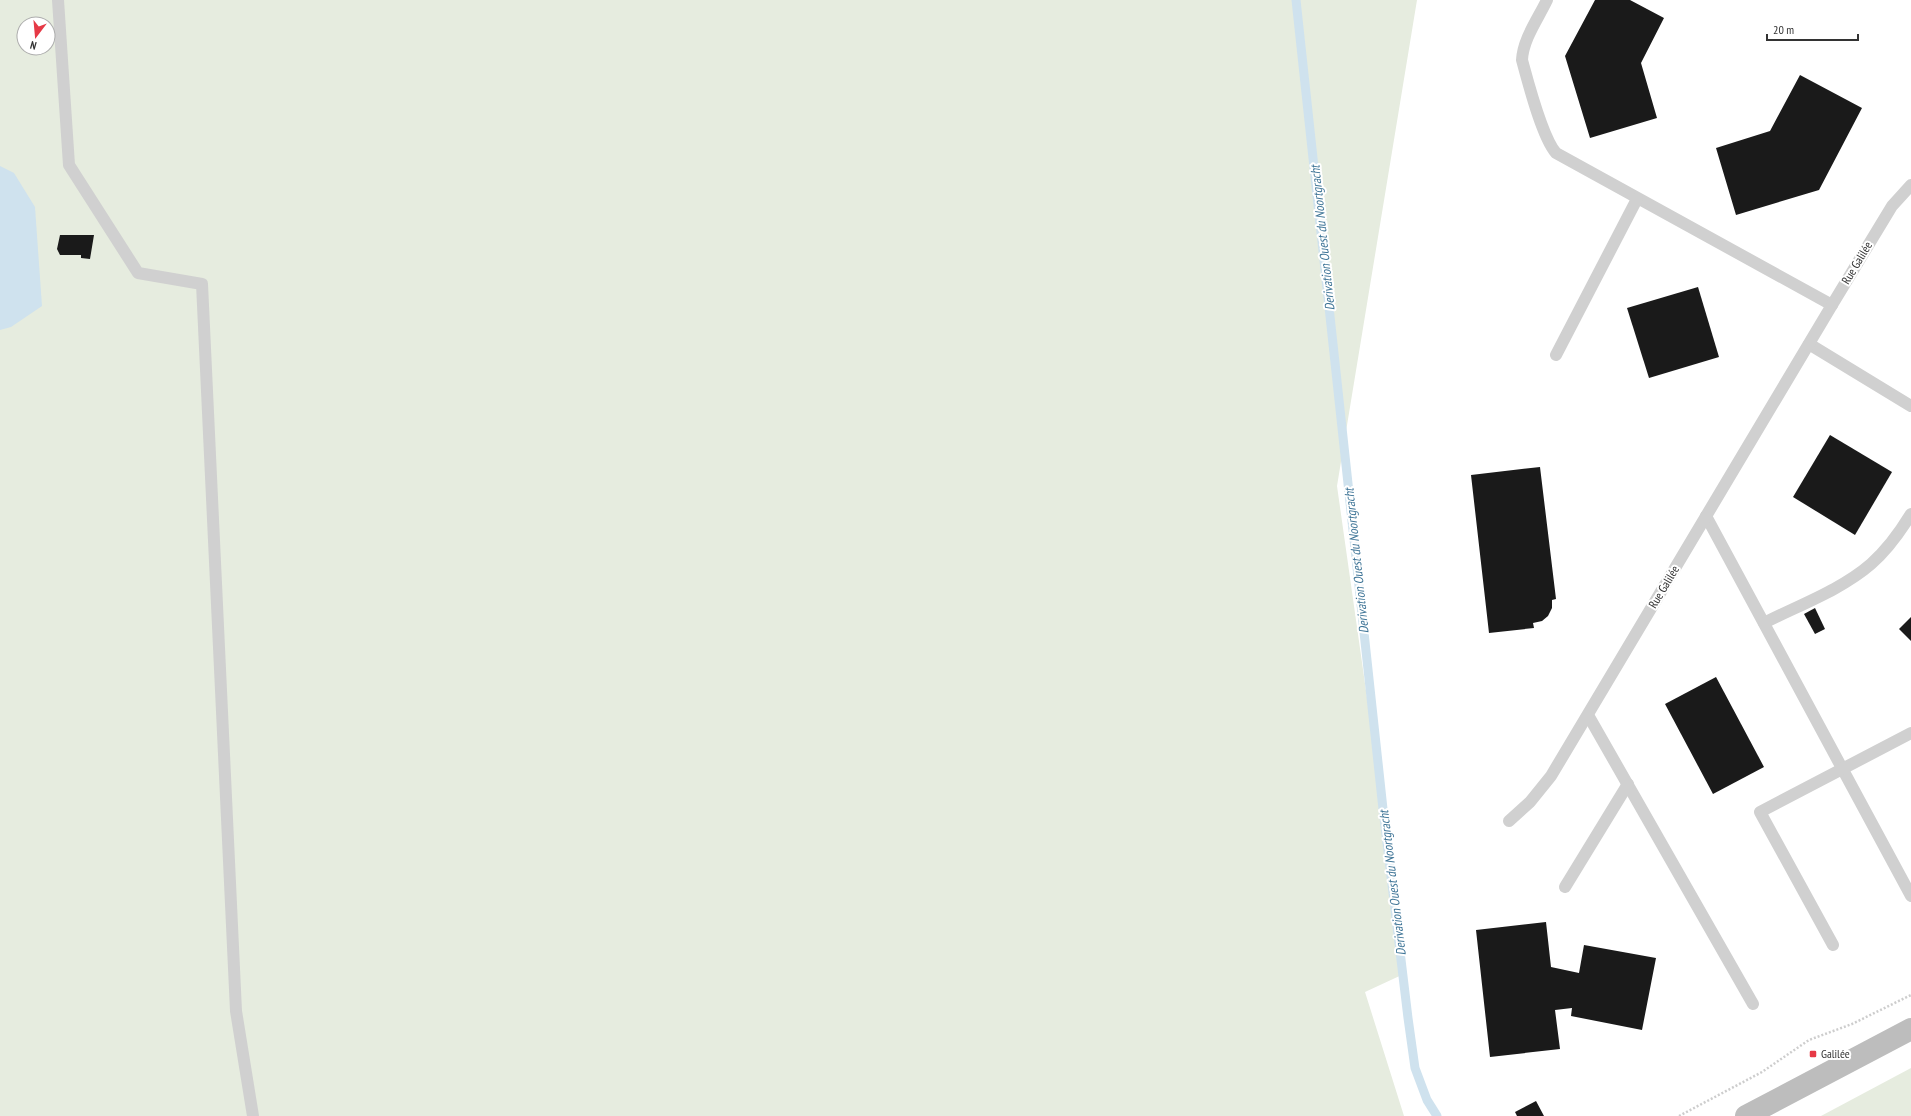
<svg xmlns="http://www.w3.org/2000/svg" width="1911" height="1116" font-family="'PT Sans Narrow',sans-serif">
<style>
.green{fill:#e6ecdf;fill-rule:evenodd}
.water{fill:#cfe2ee}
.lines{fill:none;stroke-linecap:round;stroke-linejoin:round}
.stream{stroke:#cfe2ee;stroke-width:9}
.building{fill:#1a1a1a}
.path{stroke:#cdcdcd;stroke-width:2.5;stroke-dasharray:2 2;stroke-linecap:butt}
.lane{stroke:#d0d0d0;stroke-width:12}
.secondary{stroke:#bdbdbd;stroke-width:22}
.poi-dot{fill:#e63946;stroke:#fff;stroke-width:1.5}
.labels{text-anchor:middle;stroke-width:4;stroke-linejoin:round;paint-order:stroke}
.street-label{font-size:12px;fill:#333;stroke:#fff}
.poi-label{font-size:12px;fill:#333;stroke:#fff;text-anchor:start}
.water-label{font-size:13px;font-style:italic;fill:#3f7597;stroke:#fff}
</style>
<rect width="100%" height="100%" fill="#fff"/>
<g class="green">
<path d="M0 0H1417L1337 486 1406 973 1365 992 1404 1116H0ZM24 24H48V48H24Z"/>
<path d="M1911 1068V1116H1821Z"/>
</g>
<path class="water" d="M0 166 14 173 35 207 42 306 11 327 0 330Z"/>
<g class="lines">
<path class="stream" d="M1296 0 1383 809 1408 1018 1415 1068 1427 1100 1437 1116"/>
</g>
<g class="building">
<path d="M1595 0H1630L1664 18 1641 63 1657 118 1590 138 1565 56Z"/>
<path d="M1800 75 1862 108 1819 190 1736 215 1716 148 1770 131Z"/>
<path d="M60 235H94L90 259 81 258V255H60L57 249Z"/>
<path d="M1698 287 1719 357 1649 378 1627 308Z"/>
<path d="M1830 435 1892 472 1855 535 1793 497Z"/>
<path d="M1540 467 1556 599 1552 600V608L1548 616 1542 621 1533 623 1534 628 1489 633 1471 475Z"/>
<path d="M1815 608 1825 629 1815 634 1804 614Z"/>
<path d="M1911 617V641L1899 629Z"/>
<path d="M1716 677 1764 767 1713 794 1665 704Z"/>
<path d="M1546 922 1551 967 1579 973 1584 945 1656 958 1642 1030 1571 1016 1572 1008 1555 1010 1560 1049 1490 1057 1476 930Z"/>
<path d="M1536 1101 1544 1116H1517L1515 1112Z"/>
</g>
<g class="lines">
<path class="path" d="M1679 1116 1762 1072 1809 1040 1852 1024 1911 995"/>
<g class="lane">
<path d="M58 0 69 165 138 273 202 284 236 1011 253 1116"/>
<path d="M1547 0C1538 19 1523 39 1522 60 1528 82 1542 137 1556 153L1832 305"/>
<path d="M1809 344 1911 406"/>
<path d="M1556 355 1637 199"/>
<path d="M1706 516 1911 896"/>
<path d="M1764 623C1799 605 1841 590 1871 564 1887 550 1900 532 1911 514"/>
<path d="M1588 715 1753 1004"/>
<path d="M1509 821 1530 802 1551 776 1832 305 1892 206 1911 185"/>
<path d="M1565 887 1628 784"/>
<path d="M1833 945 1760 812 1911 733"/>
</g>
<path class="secondary" d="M1746 1116 1911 1029"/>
</g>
<rect class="poi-dot" x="1809" y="1050" width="8" height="8" rx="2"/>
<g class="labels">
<g class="street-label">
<text transform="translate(1857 263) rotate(-59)" y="4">Rue Galilée</text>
<text transform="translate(1664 587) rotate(-59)" y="4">Rue Galilée</text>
</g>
<g class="poi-label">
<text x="1821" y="1058">Galilée</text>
</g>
<g class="water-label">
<text transform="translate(1322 238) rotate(-96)" y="5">Derivation Ouest du Noortgracht</text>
<text transform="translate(1356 561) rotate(-96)" y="5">Derivation Ouest du Noortgracht</text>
<text transform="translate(1392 883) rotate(-97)" y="5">Derivation Ouest du Noortgracht</text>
</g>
</g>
<g transform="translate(36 36) rotate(196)"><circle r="19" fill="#ffffff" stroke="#adadad"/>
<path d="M0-3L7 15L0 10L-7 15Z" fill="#e63946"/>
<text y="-6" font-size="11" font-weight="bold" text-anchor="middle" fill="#333333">N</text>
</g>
<path d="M1767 34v6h91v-6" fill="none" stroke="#333333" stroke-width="2"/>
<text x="1773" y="34" font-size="12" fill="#333333" stroke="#ffffff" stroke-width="3" paint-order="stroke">20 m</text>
</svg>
